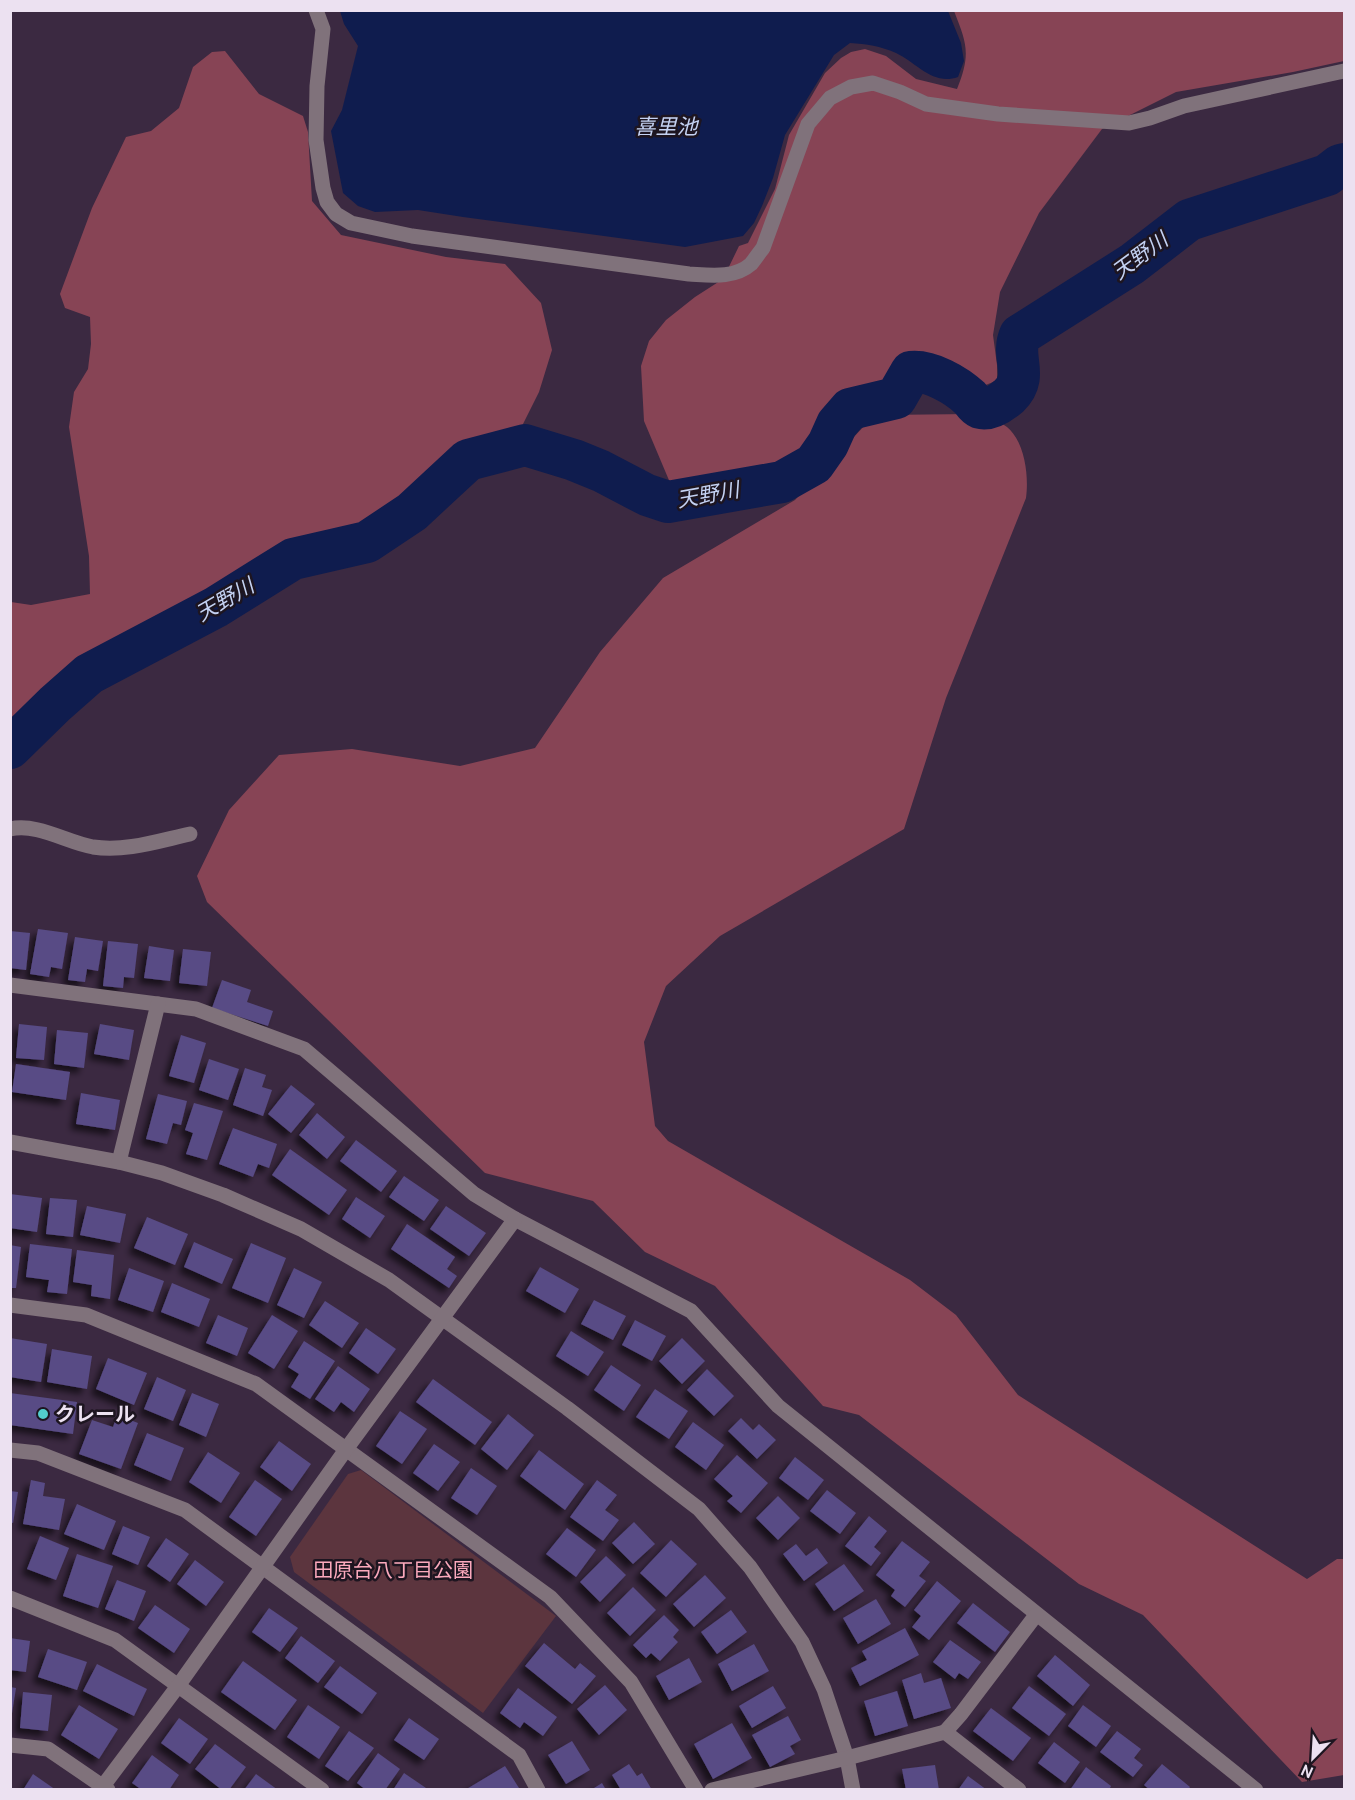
<svg xmlns="http://www.w3.org/2000/svg" width="1355" height="1800" font-family="Cabin,'Noto Sans JP',sans-serif">
<style>
.green{fill:#5c353e}
.forest{fill:#874455}
.water{fill:#0f1c4e}
.lines{fill:none;stroke-linecap:round;stroke-linejoin:round}
.river{stroke:#0f1c4e;stroke-width:42}
.building{fill:#584b85;filter:url(#shadow)}
.minor{stroke:#80727b;stroke-width:15}
.poi-dot{fill:#52cdcd;stroke:#1d1520;stroke-width:2}
.labels{text-anchor:middle;stroke-width:5;stroke-linejoin:round;paint-order:stroke}
.poi-label{font-size:20px;font-weight:bold;fill:#ece1f1;stroke:#1d1520;text-anchor:start}
.park-label{font-size:20px;fill:#fba9bc;stroke:#1d1520}
.water-label{font-size:21px;font-style:italic;fill:#c4d2f3;stroke:#1d1520}
</style>
<defs>
<filter id="shadow"><feDropShadow dx="-5.5" dy="5.5" stdDeviation="3" flood-color="#0009"/></filter>
</defs>
<rect width="100%" height="100%" fill="#3b2941"/>
<path class="green" d="M361 1470 556 1616 483 1713 294 1572 290 1557 348 1474Z"/>
<g class="forest">
<path d="M954 11H1344V61L1293 72 1176 92 1102 129 1039 213 1000 292 993 335 997 365V380C964 396 971 383 944 373 933 369 917 370 905 368L892 387 875 392 846 406 830 423 820 443 800 464 750 485 703 492 679 493 671 485 644 421 641 366 649 341 666 320 695 297 723 279 739 246 748 243 775 189 789 135 825 73 841 58 851 52 865 49 886 56 916 79 957 89C971 54 967 44 954 11Z"/>
<path d="M225 51 259 94 303 116 308 132 312 201 341 235 446 257 505 264 541 303 552 350 539 392 520 430 467 455 457 466 296 573 237 599 149 631 124 635 66 676 11 731V602L31 605 90 594 89 556 69 427 74 392 88 369 91 344 90 317 65 308 60 294 92 208 126 137 151 131 179 108 193 67 212 52Z"/>
<path d="M971 414C981 418 998 420 1007 427 1025 442 1029 476 1026 498L946 698 904 829 720 936 666 986 644 1042 655 1126 668 1141 910 1280 956 1315 1018 1395 1307 1579 1337 1559H1344V1775L1302 1782 1143 1615 1079 1584 859 1415 823 1406 715 1286 645 1252 593 1201 485 1173 207 902 197 876 229 810 279 755 352 749 460 766 535 748 600 652 663 578 795 500 866 424 882 415Z"/>
</g>
<path class="water" d="M340 11H948L961 43 964 61 958 77C933 86 917 63 896 53 880 46 867 44 850 43L834 55 785 135 773 178 762 206 754 223 743 236 685 247 463 217 418 210 375 212 358 206 343 193 331 131 342 110 358 46 344 24Z"/>
<g class="lines">
<path class="river" d="M10 748 55 704 89 674 216 607 293 559 367 542 412 512 468 460 525 445 574 460 601 471 647 495 668 502 782 482 814 464 828 444 837 424 850 409 896 398 911 372C930 370 956 385 970 398 973 401 975 406 980 408 990 411 1002 402 1009 396 1030 376 1010 357 1020 335L1132 264 1189 220 1327 175 1340 165 1344 164"/>
</g>
<g class="building">
<path d="M38 929 68 933 62 969 51 967 49 977 30 974Z"/>
<path d="M10 931 30 933 26 970 10 968Z"/>
<path d="M75 937 103 941 98 971 87 969 85 982 68 980Z"/>
<path d="M108 941 138 944 134 978 124 977 123 988 103 986Z"/>
<path d="M149 946 174 950 170 981 144 978Z"/>
<path d="M183 949 211 952 207 986 179 983Z"/>
<path d="M222 980 251 990 247 1002 273 1011 268 1026 212 1008Z"/>
<path d="M19 1024 47 1027 44 1060 16 1058Z"/>
<path d="M100 1024 134 1030 129 1060 94 1054Z"/>
<path d="M57 1030 88 1033 84 1068 54 1064Z"/>
<path d="M181 1035 206 1043 194 1083 169 1076Z"/>
<path d="M209 1059 239 1069 228 1100 199 1090Z"/>
<path d="M16 1064 70 1072 66 1100 12 1092Z"/>
<path d="M245 1068 266 1075 262 1087 272 1090 263 1116 233 1105Z"/>
<path d="M291 1085 315 1104 291 1133 268 1114Z"/>
<path d="M81 1093 120 1100 115 1130 76 1124Z"/>
<path d="M158 1094 187 1101 181 1125 173 1123 167 1144 146 1139Z"/>
<path d="M194 1103 223 1111 207 1160 186 1154 193 1133 185 1130Z"/>
<path d="M317 1113 345 1137 327 1159 299 1135Z"/>
<path d="M233 1128 277 1144 269 1168 258 1164 253 1177 219 1164Z"/>
<path d="M356 1140 397 1171 381 1192 340 1161Z"/>
<path d="M290 1149 347 1190 329 1215 272 1175Z"/>
<path d="M404 1176 439 1200 424 1221 389 1197Z"/>
<path d="M10 1194 42 1198 37 1232 10 1228Z"/>
<path d="M356 1197 385 1216 370 1238 342 1219Z"/>
<path d="M50 1198 77 1200 73 1237 46 1234Z"/>
<path d="M87 1206 126 1214 120 1243 80 1235Z"/>
<path d="M446 1206 486 1233 469 1256 430 1229Z"/>
<path d="M147 1217 188 1234 175 1265 134 1248Z"/>
<path d="M407 1224 455 1257 447 1269 457 1276 449 1288 391 1249Z"/>
<path d="M194 1242 233 1259 222 1284 184 1267Z"/>
<path d="M251 1243 286 1258 268 1303 232 1288Z"/>
<path d="M30 1244 72 1249 67 1294 47 1292 49 1280 26 1277Z"/>
<path d="M10 1245 21 1247 16 1288H10Z"/>
<path d="M77 1250 114 1255 110 1299 91 1296 92 1285 73 1282Z"/>
<path d="M540 1267 579 1289 565 1313 526 1291Z"/>
<path d="M129 1268 164 1281 153 1312 118 1300Z"/>
<path d="M294 1268 322 1282 304 1318 277 1305Z"/>
<path d="M172 1283 210 1299 199 1327 161 1312Z"/>
<path d="M594 1300 626 1316 613 1340 581 1324Z"/>
<path d="M325 1301 359 1323 342 1348 309 1325Z"/>
<path d="M218 1315 248 1328 237 1356 206 1343Z"/>
<path d="M272 1315 298 1331 274 1369 248 1353Z"/>
<path d="M635 1320 666 1336 652 1361 622 1345Z"/>
<path d="M366 1328 396 1349 378 1374 349 1353Z"/>
<path d="M571 1331 604 1352 588 1376 556 1356Z"/>
<path d="M10 1338 47 1344 41 1382 10 1377Z"/>
<path d="M682 1338 705 1361 682 1384 659 1361Z"/>
<path d="M304 1341 335 1361 310 1399 291 1387 299 1374 288 1367Z"/>
<path d="M52 1349 92 1356 87 1389 47 1382Z"/>
<path d="M108 1358 147 1373 134 1405 96 1389Z"/>
<path d="M611 1365 641 1385 624 1411 594 1390Z"/>
<path d="M338 1366 370 1389 354 1412 341 1402 334 1412 315 1399Z"/>
<path d="M707 1369 734 1396 714 1416 687 1390Z"/>
<path d="M157 1377 186 1390 173 1421 144 1409Z"/>
<path d="M433 1379 492 1422 475 1445 416 1402Z"/>
<path d="M655 1389 688 1411 669 1439 636 1417Z"/>
<path d="M10 1393 77 1402 73 1434 10 1425Z"/>
<path d="M192 1393 219 1404 206 1437 179 1425Z"/>
<path d="M400 1411 427 1429 402 1464 376 1446Z"/>
<path d="M508 1414 534 1435 507 1470 481 1449Z"/>
<path d="M117 1415 138 1423 121 1469 79 1454 92 1420 113 1427Z"/>
<path d="M741 1418 753 1430 759 1424 776 1440 757 1459 728 1431Z"/>
<path d="M693 1422 724 1445 706 1470 675 1447Z"/>
<path d="M147 1433 184 1448 171 1481 134 1465Z"/>
<path d="M279 1441 311 1464 292 1491 260 1467Z"/>
<path d="M434 1444 460 1462 438 1491 413 1473Z"/>
<path d="M539 1450 584 1484 565 1510 520 1476Z"/>
<path d="M208 1452 240 1473 221 1503 189 1482Z"/>
<path d="M737 1455 768 1483 741 1513 727 1501 733 1496 714 1479Z"/>
<path d="M795 1457 824 1480 808 1500 779 1478Z"/>
<path d="M471 1468 497 1486 477 1515 451 1498Z"/>
<path d="M31 1480 45 1483 43 1496 65 1499 59 1530 23 1524Z"/>
<path d="M255 1480 282 1499 256 1536 229 1517Z"/>
<path d="M597 1480 617 1495 605 1510 619 1520 603 1541 570 1517Z"/>
<path d="M827 1490 856 1513 840 1534 810 1511Z"/>
<path d="M10 1491 18 1492 13 1523 10 1522Z"/>
<path d="M778 1496 800 1518 778 1540 756 1518Z"/>
<path d="M77 1504 116 1521 104 1550 64 1534Z"/>
<path d="M869 1516 887 1531 874 1547 881 1553 871 1566 845 1546Z"/>
<path d="M634 1522 655 1544 633 1564 612 1543Z"/>
<path d="M123 1526 150 1537 138 1565 112 1554Z"/>
<path d="M567 1528 596 1550 576 1577 546 1554Z"/>
<path d="M40 1536 69 1548 56 1580 27 1569Z"/>
<path d="M166 1538 189 1554 170 1582 147 1566Z"/>
<path d="M671 1540 697 1564 666 1597 640 1573Z"/>
<path d="M902 1541 930 1562 919 1576 926 1581 905 1607 891 1596 895 1590 876 1575Z"/>
<path d="M796 1544 806 1556 817 1548 828 1563 804 1581 783 1554Z"/>
<path d="M77 1554 113 1566 98 1608 63 1596Z"/>
<path d="M606 1556 626 1575 600 1602 580 1582Z"/>
<path d="M195 1560 224 1582 206 1606 177 1584Z"/>
<path d="M844 1564 864 1591 834 1611 815 1584Z"/>
<path d="M705 1575 726 1598 694 1627 673 1604Z"/>
<path d="M117 1580 146 1591 134 1621 105 1609Z"/>
<path d="M937 1581 961 1601 929 1640 912 1627 921 1616 914 1610Z"/>
<path d="M633 1587 656 1610 630 1636 607 1613Z"/>
<path d="M876 1599 891 1624 858 1644 843 1618Z"/>
<path d="M973 1603 1010 1632 995 1652 957 1623Z"/>
<path d="M155 1605 190 1629 174 1653 138 1628Z"/>
<path d="M269 1608 298 1628 280 1652 252 1632Z"/>
<path d="M731 1610 747 1632 717 1654 701 1632Z"/>
<path d="M664 1615 679 1630 673 1637 678 1642 660 1661 651 1653 646 1658 633 1645Z"/>
<path d="M905 1628 919 1655 860 1686 851 1668 867 1660 862 1651Z"/>
<path d="M301 1636 335 1661 318 1683 285 1658Z"/>
<path d="M10 1638 30 1641 26 1672 10 1670Z"/>
<path d="M950 1640 981 1662 968 1679 959 1673 955 1679 933 1662Z"/>
<path d="M544 1643 575 1669 580 1663 596 1676 572 1704 525 1666Z"/>
<path d="M754 1644 769 1671 732 1691 718 1664Z"/>
<path d="M48 1649 87 1662 77 1690 38 1677Z"/>
<path d="M1055 1655 1090 1685 1073 1706 1037 1676Z"/>
<path d="M689 1658 702 1682 669 1700 656 1676Z"/>
<path d="M243 1661 297 1700 275 1730 221 1692Z"/>
<path d="M97 1664 147 1689 134 1716 83 1691Z"/>
<path d="M340 1666 377 1693 362 1714 324 1687Z"/>
<path d="M921 1673 924 1683 941 1678 951 1708 914 1719 902 1680Z"/>
<path d="M605 1685 627 1710 599 1735 577 1709Z"/>
<path d="M773 1686 786 1708 752 1728 739 1706Z"/>
<path d="M1029 1686 1066 1714 1049 1736 1012 1708Z"/>
<path d="M10 1687 16 1688 12 1713H10Z"/>
<path d="M518 1688 557 1717 543 1736 524 1722 520 1728 500 1713Z"/>
<path d="M897 1691 908 1726 875 1736 864 1701Z"/>
<path d="M23 1692 52 1695 48 1731 20 1728Z"/>
<path d="M79 1705 118 1729 99 1759 61 1735Z"/>
<path d="M308 1705 340 1727 319 1759 287 1737Z"/>
<path d="M1083 1705 1111 1726 1096 1747 1068 1726Z"/>
<path d="M991 1708 1031 1738 1013 1761 973 1731Z"/>
<path d="M788 1716 801 1740 790 1746 795 1754 770 1767 752 1735Z"/>
<path d="M179 1718 208 1739 190 1764 161 1743Z"/>
<path d="M409 1718 439 1739 424 1760 394 1740Z"/>
<path d="M732 1723 752 1758 713 1779 694 1744Z"/>
<path d="M349 1731 374 1748 348 1781 325 1766Z"/>
<path d="M1117 1731 1141 1749 1134 1758 1143 1765 1133 1777 1100 1752Z"/>
<path d="M572 1741 590 1770 566 1784 548 1755Z"/>
<path d="M1054 1742 1080 1762 1065 1783 1038 1763Z"/>
<path d="M215 1744 246 1767 229 1790H222L195 1769Z"/>
<path d="M378 1753 400 1769 385 1790H366L357 1783Z"/>
<path d="M152 1755 179 1775 169 1790H142L132 1783Z"/>
<path d="M629 1764 637 1776 642 1773 652 1790H621L612 1775Z"/>
<path d="M1162 1764 1190 1787 1188 1790H1150L1144 1785Z"/>
<path d="M935 1765 939 1790H906L902 1769Z"/>
<path d="M505 1766 519 1788 517 1790H465Z"/>
<path d="M1086 1767 1111 1786 1109 1790H1070Z"/>
<path d="M404 1773 426 1788 425 1790H393Z"/>
<path d="M33 1774 56 1790H23Z"/>
<path d="M256 1774 278 1790H244Z"/>
<path d="M968 1776 987 1790H958Z"/>
<path d="M602 1783 606 1790H591Z"/>
</g>
<g class="lines">
<g class="minor">
<path d="M316 10 323 29 317 86 316 140 323 188 327 202 336 214 351 223 412 236 689 274C709 275 734 279 751 264 755 259 759 253 763 248L808 124 830 98 851 87 873 83 900 92 926 104 998 114 1129 123 1150 118 1184 106 1344 71"/>
<path d="M10 829C38 823 66 842 93 847 125 852 158 841 190 834"/>
<path d="M10 985 196 1009 304 1049 474 1194 515 1219 691 1311 778 1406 1256 1790"/>
<path d="M10 1142 119 1162 162 1173 223 1195 301 1229 389 1280 567 1408 699 1509 750 1567 802 1642 824 1689 847 1758 853 1790"/>
<path d="M119 1162 158 1004"/>
<path d="M10 1305 86 1315 256 1384 550 1597 631 1682 696 1790"/>
<path d="M10 1450 38 1453 185 1510 519 1755 538 1790"/>
<path d="M10 1598 115 1640 322 1790"/>
<path d="M945 1732 961 1714 1036 1615"/>
<path d="M10 1745 48 1749 108 1790"/>
<path d="M100 1790 178 1686 347 1448 515 1219"/>
<path d="M712 1790 847 1758 945 1732 1019 1790"/>
</g>
</g>
<circle class="poi-dot" cx="43" cy="1414" r="6"/>
<g class="labels">
<g class="poi-label">
<text x="55" y="1421">クレール</text>
</g>
<g class="park-label">
<text x="393" y="1577">田原台八丁目公園</text>
</g>
<g class="water-label">
<text x="666" y="134">喜里池</text>
<text transform="translate(1140 256) rotate(-36)" y="7">天野川</text>
<text transform="translate(708 495) rotate(-10)" y="7">天野川</text>
<text transform="translate(225 600) rotate(-30)" y="7">天野川</text>
</g>
</g>
<rect width="1355" height="1800" fill="none" stroke="#ece1f1" stroke-width="24"/>
<g transform="translate(1313 1758) rotate(204)" stroke="#1d1520" stroke-width="4.5" paint-order="stroke">
<path d="M0-4.5L10 22L0 15L-10 22Z" fill="#ece1f1"/>
<text y="-9" font-size="16" font-weight="bold" text-anchor="middle" fill="#ece1f1">N</text>
</g>
</svg>
